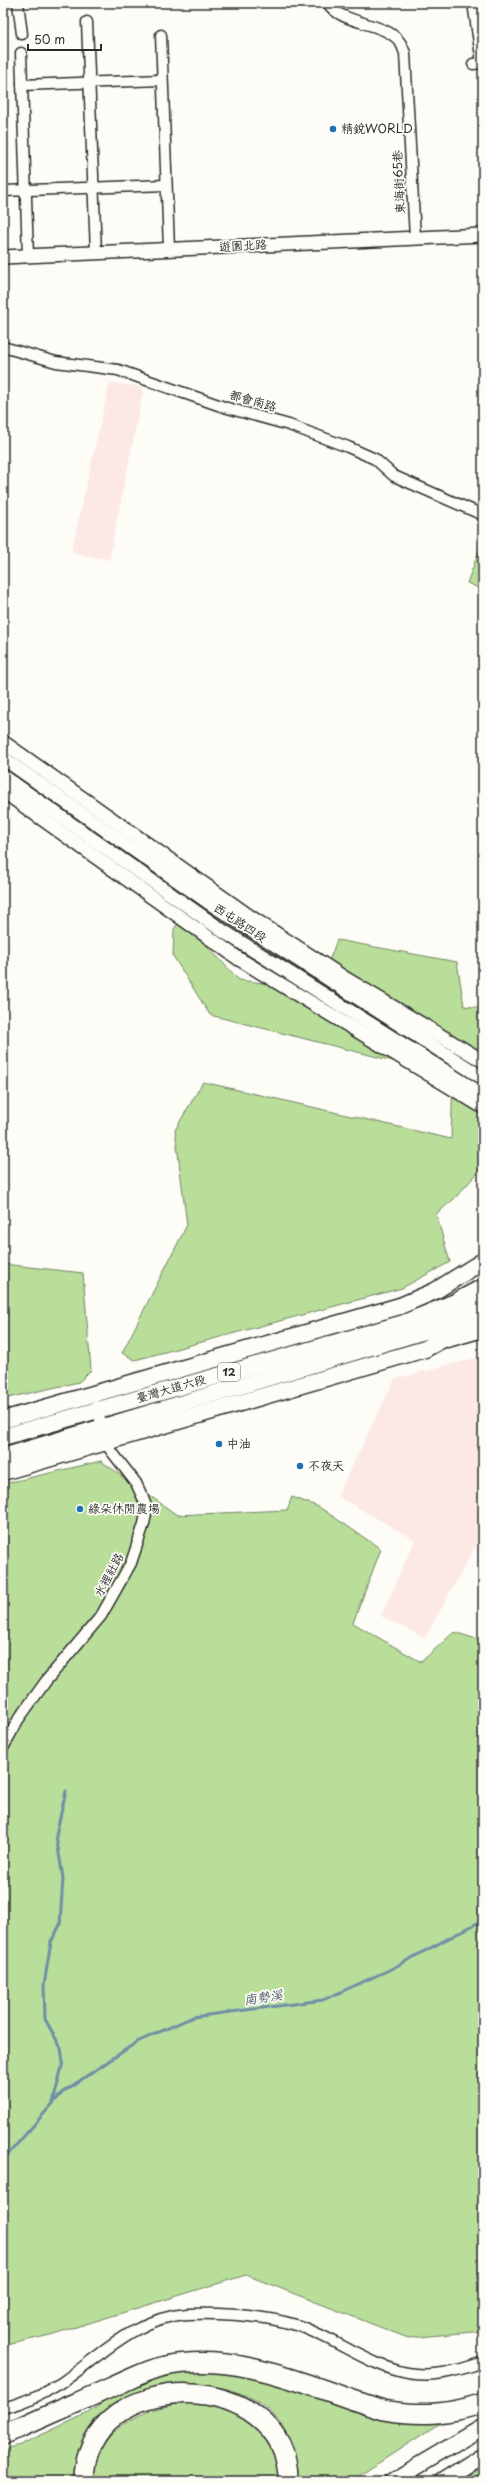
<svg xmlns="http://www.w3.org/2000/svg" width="486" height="2484" font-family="'Playpen Sans','LXGW WenKai TC',sans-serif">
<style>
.built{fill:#fce9e5}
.green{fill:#b8de9a;stroke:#728462}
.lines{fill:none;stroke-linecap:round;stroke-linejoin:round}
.stream{stroke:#6e8fa7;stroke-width:3}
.minor-casing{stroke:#2b2b2b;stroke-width:13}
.tertiary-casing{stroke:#2b2b2b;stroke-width:16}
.secondary-casing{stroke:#2b2b2b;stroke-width:18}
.primary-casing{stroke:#2b2b2b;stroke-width:19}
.motorway-casing{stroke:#2b2b2b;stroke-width:22}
.minor{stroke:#fdfcf7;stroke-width:10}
.tertiary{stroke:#fdfcf7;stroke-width:13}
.secondary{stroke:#fdfcf7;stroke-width:15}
.primary{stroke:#fdfcf7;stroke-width:16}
.motorway{stroke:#fdfcf7;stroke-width:19}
.poi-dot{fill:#1f6fb2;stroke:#fdfcf7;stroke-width:1.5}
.labels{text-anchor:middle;stroke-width:3.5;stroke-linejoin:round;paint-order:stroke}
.shield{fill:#fdfcf7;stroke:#6a6a68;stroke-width:1}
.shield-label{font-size:11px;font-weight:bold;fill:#2b2b2b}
.poi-label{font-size:12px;fill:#2b2b2b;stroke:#fdfcf7;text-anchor:start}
.street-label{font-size:12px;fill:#2b2b2b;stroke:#fdfcf7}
.water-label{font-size:13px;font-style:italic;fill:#4c5d69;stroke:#fdfcf7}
</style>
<rect width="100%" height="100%" fill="#fdfcf7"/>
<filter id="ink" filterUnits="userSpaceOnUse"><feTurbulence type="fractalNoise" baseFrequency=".025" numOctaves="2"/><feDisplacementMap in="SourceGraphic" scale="8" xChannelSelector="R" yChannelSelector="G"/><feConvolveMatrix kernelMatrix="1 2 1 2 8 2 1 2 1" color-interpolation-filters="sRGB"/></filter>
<g filter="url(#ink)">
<g class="built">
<path d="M110 382 144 387 109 560 71 552Z"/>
<path d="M483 1356V1533L425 1638 381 1616 415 1540 337 1496 395 1379Z"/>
</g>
<g class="green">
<path d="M483 540V590L467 583Z"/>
<path d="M186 912 210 949 239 980 318 990 337 940 457 962 464 1006 483 1008V1167L454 1199 436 1214 450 1262 402 1288 135 1360 122 1353 187 1225 175 1130 203 1082 451 1139 453 1076 210 1015 173 956 174 929Z"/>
<path d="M3 1264 83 1273 91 1370 79 1382 3 1399Z"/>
<path d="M101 1461 177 1515 287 1510 292 1497 319 1507 381 1549 353 1623 421 1662 454 1632 483 1641V2331L408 2338 246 2275 50 2335 3 2346V1484Z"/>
<path d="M167 2371 247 2374 415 2420 440 2423 351 2481H294C294 2468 294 2455 290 2442 266 2370 146 2371 100 2418 84 2435 75 2459 73 2481H3V2449L20 2445 88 2413 127 2386Z"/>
<path d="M202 2402 235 2409 273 2443 282 2481H92C95 2469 96 2456 103 2445 125 2413 166 2403 202 2402Z"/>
<path d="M483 2466V2481H459Z"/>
</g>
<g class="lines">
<g class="stream">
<path d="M53 2103 63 2062 61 2048 45 2019 44 1985 51 1942 60 1925 63 1878 56 1835 66 1791"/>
<path d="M3 2160 63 2092 137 2042 193 2017 323 2000 389 1970 483 1920"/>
</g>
<defs>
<g id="minor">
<path d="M18 3 22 34"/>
<path d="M328 3C339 24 385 22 399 41 402 44 403 49 405 53L415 238"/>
<path d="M473 3 482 63 473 64"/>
<path d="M87 22 96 253"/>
<path d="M161 35 169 249"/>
<path d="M21 53 28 256"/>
<path d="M22 85 162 80"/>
<path d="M3 191 166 185"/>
<path d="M3 347 56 362 118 370 224 407 289 425 348 447 375 459 394 476 483 515"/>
<path d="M448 1342 483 1332"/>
<path d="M3 1748 18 1720 46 1681 101 1616 131 1563 144 1524 147 1509 143 1498 136 1483 109 1448 96 1406"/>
<path d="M3 2408C23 2403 43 2394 61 2383 100 2356 137 2317 187 2314 222 2313 262 2315 296 2325 312 2330 327 2338 342 2346 398 2376 422 2384 483 2362"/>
</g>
<g id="tertiary">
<path d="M3 257 483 235"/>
<path d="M3 742 252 918 343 977 483 1061"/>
<path d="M3 758 208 902 483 1078"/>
<path d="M3 776 223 931 483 1095"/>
<path d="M3 791 239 959 483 1107"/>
</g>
<g id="secondary">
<path d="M392 2481 483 2427"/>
<path d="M442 2481 483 2455"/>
</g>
<g id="primary">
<path d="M3 1420 400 1306 435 1291 483 1261"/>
<path d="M3 1437 404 1323 453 1303 483 1287"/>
<path d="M3 1457 428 1330 483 1300"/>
<path d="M3 1472 425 1349 483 1317"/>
</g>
<g id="motorway">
<path d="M3 2434 20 2428C50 2414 81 2401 112 2387 129 2380 146 2370 165 2366 241 2351 312 2388 383 2410 418 2416 449 2415 483 2403"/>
<path d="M84 2481C85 2361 290 2368 288 2481"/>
</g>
</defs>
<use href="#minor" class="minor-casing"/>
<use href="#tertiary" class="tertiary-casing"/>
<use href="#secondary" class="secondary-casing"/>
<use href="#primary" class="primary-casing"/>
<use href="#motorway" class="motorway-casing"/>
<use href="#minor" class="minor"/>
<use href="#tertiary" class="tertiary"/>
<use href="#secondary" class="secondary"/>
<use href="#primary" class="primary"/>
<use href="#motorway" class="motorway"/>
</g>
</g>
<g class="poi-dot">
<circle cx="333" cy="129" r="4"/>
<circle cx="219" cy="1444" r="4"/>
<circle cx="300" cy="1466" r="4"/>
<circle cx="80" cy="1509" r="4"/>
</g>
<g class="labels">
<rect class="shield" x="218" y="1363" width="22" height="18" rx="3"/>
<g class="shield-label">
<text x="229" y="1376">12</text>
</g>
<g class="poi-label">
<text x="341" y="133">精銳WORLD</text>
<text x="227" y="1448">中油</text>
<text x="308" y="1470">不夜天</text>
<text x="88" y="1513">綠朵休閒農場</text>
</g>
<g class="street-label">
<text transform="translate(399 182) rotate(-93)" y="4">東海街65巷</text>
<text transform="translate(243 246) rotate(-3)" y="4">遊園北路</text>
<text transform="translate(253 401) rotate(16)" y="4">都會南路</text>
<text transform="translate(240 923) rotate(33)" y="4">西屯路四段</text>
<text transform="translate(171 1389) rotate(-16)" y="4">臺灣大道六段</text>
<text transform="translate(109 1575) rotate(-62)" y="4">水裡社路</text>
</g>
<g class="water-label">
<text transform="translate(263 1997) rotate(-8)" y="5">南勢溪</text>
</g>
</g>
<rect width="486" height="2484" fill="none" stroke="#fdfcf7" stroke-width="16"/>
<rect x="8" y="8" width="470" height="2468" fill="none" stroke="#2b2b2b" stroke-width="1.5" filter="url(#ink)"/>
<path d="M28 44v6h73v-6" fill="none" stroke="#2b2b2b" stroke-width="2"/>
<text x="34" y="44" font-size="12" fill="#2b2b2b" stroke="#fdfcf7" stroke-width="3" paint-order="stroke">50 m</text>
</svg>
